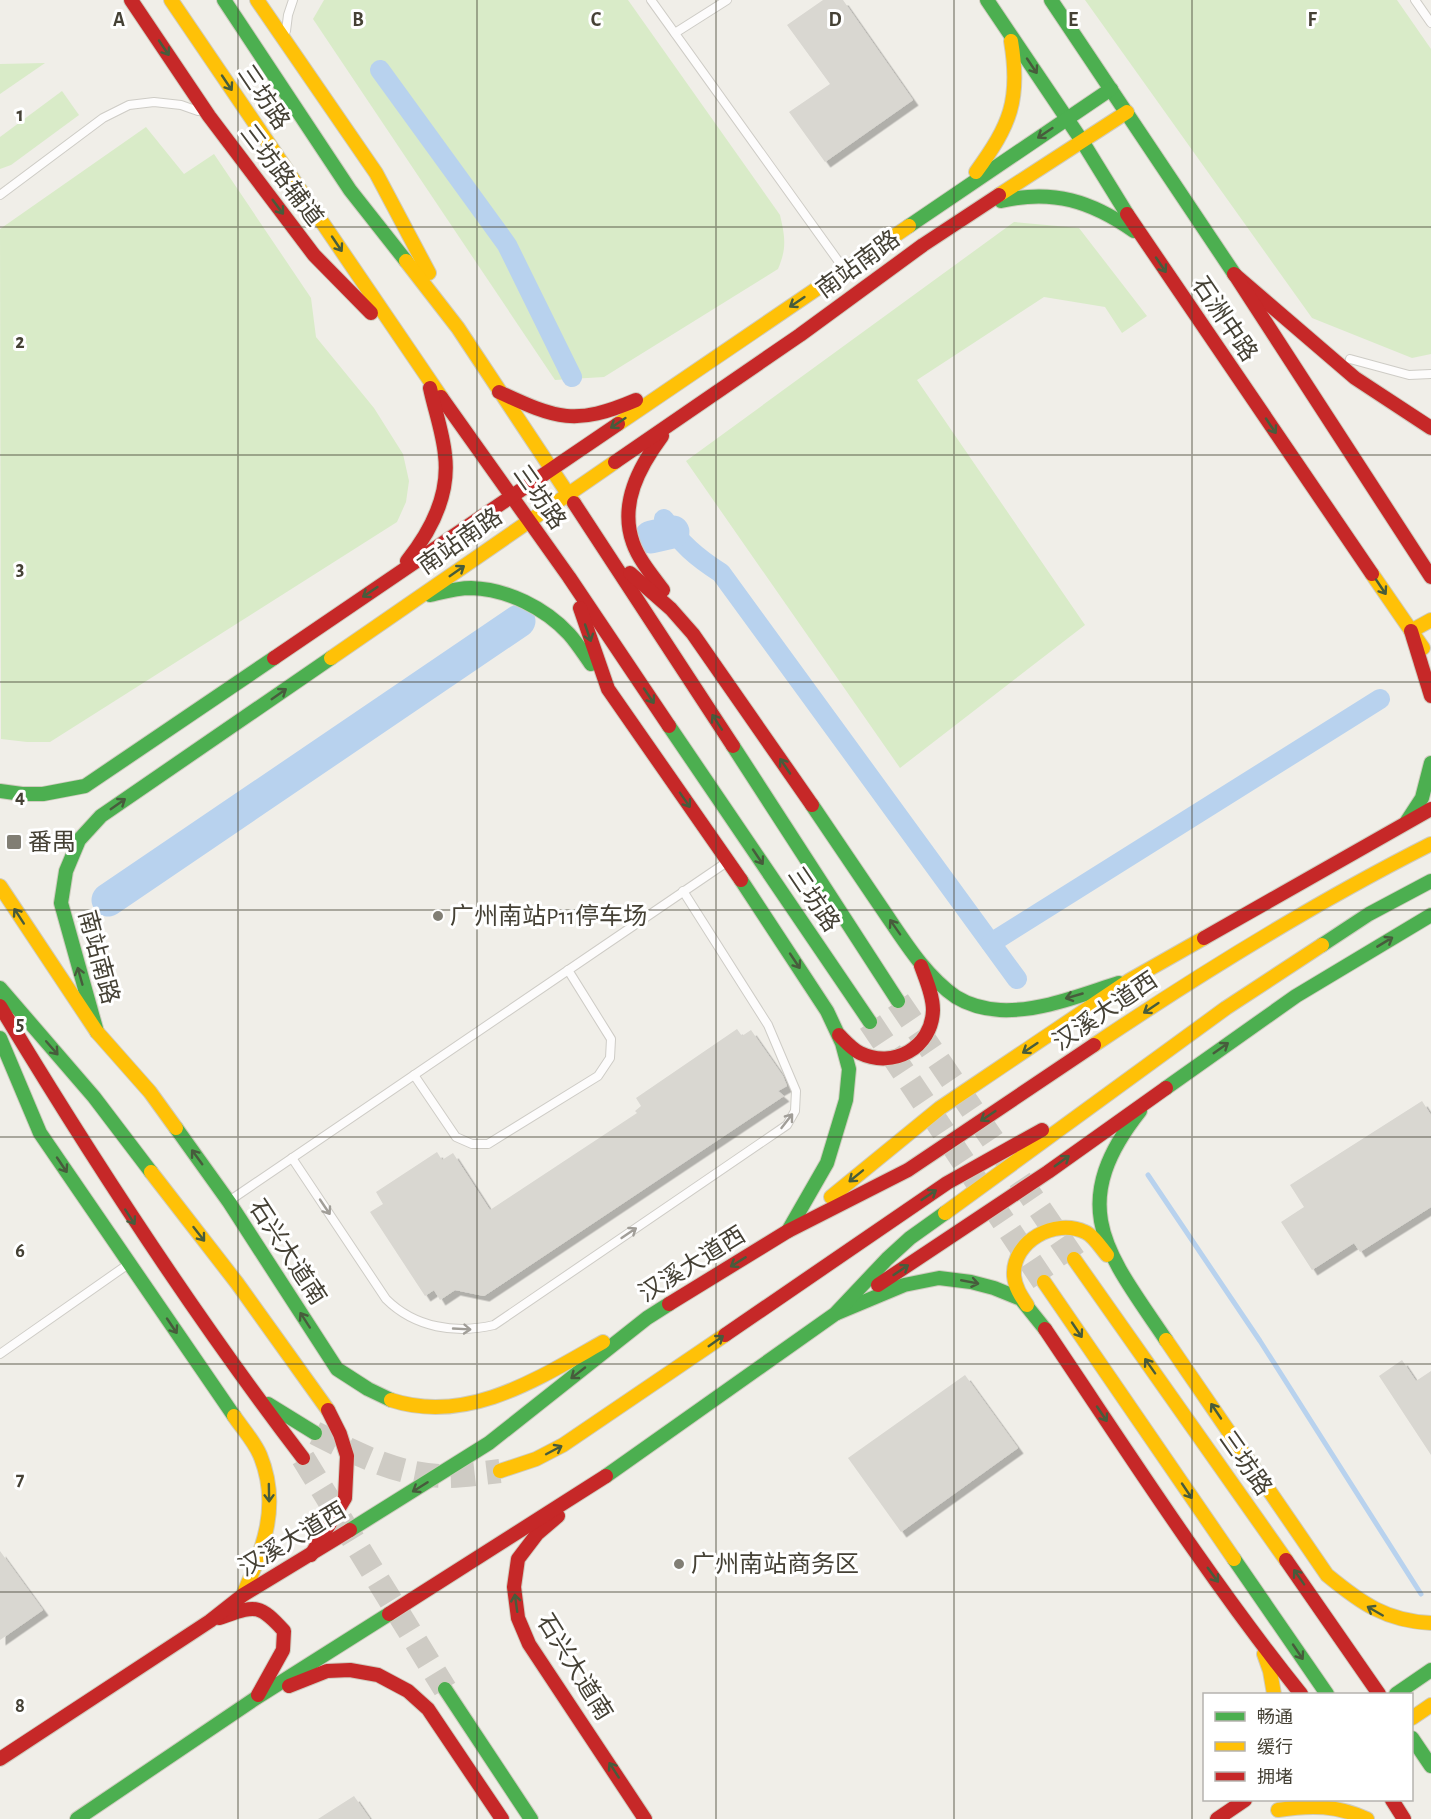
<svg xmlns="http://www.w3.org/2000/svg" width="1431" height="1819" font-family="'Alegreya Sans','Noto Sans SC',sans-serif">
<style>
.green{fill:#d9ebc8}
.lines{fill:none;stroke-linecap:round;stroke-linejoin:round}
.stream{stroke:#b8d2ee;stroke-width:5}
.canal{stroke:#b8d2ee;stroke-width:20}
.river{stroke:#b8d2ee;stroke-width:33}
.building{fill:#d9d7d1;filter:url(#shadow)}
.secondary-tunnel{stroke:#cecbc4;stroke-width:24;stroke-dasharray:24 12;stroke-linecap:butt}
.lane-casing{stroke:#ceccc6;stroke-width:10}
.fast-casing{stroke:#cfccbf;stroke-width:16}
.slow-casing{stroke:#cfccbf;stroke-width:16}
.jam-casing{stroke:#cfccbf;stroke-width:16}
.lane{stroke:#fdfcfc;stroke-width:8}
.fast{stroke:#4caf50;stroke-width:14}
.slow{stroke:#ffc107;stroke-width:14}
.jam{stroke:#c62828;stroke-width:14}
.oneway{stroke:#475c3c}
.oneway2{stroke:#a19e98}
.grid{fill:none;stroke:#454135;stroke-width:1.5;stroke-opacity:0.55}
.poi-dot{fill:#817e74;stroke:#fff;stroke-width:2}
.labels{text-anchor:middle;stroke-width:6;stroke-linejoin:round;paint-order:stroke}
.street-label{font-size:24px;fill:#454135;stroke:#fff}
.poi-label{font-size:24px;fill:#454135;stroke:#fff;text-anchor:start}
.grid-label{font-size:20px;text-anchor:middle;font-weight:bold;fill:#454135;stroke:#fff;stroke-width:6;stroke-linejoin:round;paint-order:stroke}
</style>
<defs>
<filter id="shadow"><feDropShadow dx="5.5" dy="5.5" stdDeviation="0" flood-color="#0004"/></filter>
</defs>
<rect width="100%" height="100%" fill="#f0eee8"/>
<g class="green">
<path d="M324 0H628L780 215C785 237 787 248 778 269L604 377 555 380 313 19Z"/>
<path d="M1085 0H1397L1431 49V354L1412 358 1312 318Z"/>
<path d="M45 63 0 94V64Z"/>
<path d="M62 91 79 115 11 165 0 169V137Z"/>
<path d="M146 127 184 174 214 154 311 298 316 337 374 408 403 454 409 481 406 502 397 522 50 742H27L1 739 0 229Z"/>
<path d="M1014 222 1079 228 1147 316 1122 333 1105 307 1044 297 917 380 1085 625 900 768 686 461Z"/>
</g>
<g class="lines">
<path class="stream" d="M1148 1175 1260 1341 1421 1594"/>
<g class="canal">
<path d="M380 70 507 245 572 377"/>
<path d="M664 519C681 544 696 557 721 573L1017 979"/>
<path d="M991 943 1380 699"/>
</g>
<g class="river">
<path d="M651 537 673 532"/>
<path d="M108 900 519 621"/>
</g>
</g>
<g class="building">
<path d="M823 0H843L913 100 825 162 789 112 830 84 787 25Z"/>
<path d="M737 1029 742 1036 751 1030 783 1076 787 1086 778 1091 784 1096 484 1296 455 1290 440 1300 434 1290 425 1296 370 1212 383 1204 376 1192 437 1152 442 1160 453 1153 490 1210 637 1113 635 1111 641 1106 636 1098Z"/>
<path d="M1422 1101 1431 1115V1207L1360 1252 1354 1243 1312 1270 1281 1222 1304 1207 1290 1185Z"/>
<path d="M1402 1360 1416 1381 1431 1371V1455L1379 1376Z"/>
<path d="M965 1375 1018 1448 901 1532 848 1458Z"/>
<path d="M0 1551 43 1610 0 1640Z"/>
<path d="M354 1796 370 1819H318Z"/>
</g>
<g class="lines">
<g class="secondary-tunnel">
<path d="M898 1001 1074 1259"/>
<path d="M870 1022 1044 1282"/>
<path d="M315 1433C355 1453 398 1476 445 1476 463 1476 482 1473 500 1471"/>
<path d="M303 1458 445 1689"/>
</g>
<defs>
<g id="lane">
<path d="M651 0 844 269"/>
<path d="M1415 0 1431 23"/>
<path d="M286 31 288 15 293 0"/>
<path d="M675 33 727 0"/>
<path d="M0 195 103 118 129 105 154 102 181 105 198 111"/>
<path d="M1350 359 1409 375 1431 374"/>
<path d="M414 1075 456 1137 472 1144H488L598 1076 610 1058 611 1039 568 970"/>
<path d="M292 1158 386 1299C415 1328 456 1334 494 1325L787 1125 795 1111 796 1091 768 1025 683 891"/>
<path d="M229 1201 727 862"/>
<path d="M0 1354 127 1265"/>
</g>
<g id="fast">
<path d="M224 0 350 190 406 261"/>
<path d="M987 0 1082 141 1127 214"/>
<path d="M1051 0 1235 275"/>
<path d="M1001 201C1053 189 1091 201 1134 231"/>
<path d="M909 226 1111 89"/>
<path d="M430 595C443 592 457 588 471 588 507 589 545 608 569 634 577 643 584 654 591 664"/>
<path d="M669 726 870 1022"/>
<path d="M733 746 898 1001"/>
<path d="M0 791 22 794H43L85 786 274 658"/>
<path d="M812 805C835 839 858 873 881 907 903 939 924 975 956 997 969 1005 985 1009 1000 1010 1040 1012 1081 995 1119 983"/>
<path d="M1407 821 1422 798 1431 763"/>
<path d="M741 880 827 1011 842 1043 849 1069 846 1100 827 1163 788 1231"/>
<path d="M1322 945 1369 914 1431 881"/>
<path d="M0 988 94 1097 151 1172"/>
<path d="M97 1032 61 903 66 871 79 840 101 816 331 658"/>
<path d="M0 1038 40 1133 234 1416"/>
<path d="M1166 1088 1296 996 1431 915"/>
<path d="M1140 1111C1064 1207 1108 1254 1166 1340"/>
<path d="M176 1128 229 1202 337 1369 368 1389 391 1400"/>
<path d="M837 1313 904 1285 939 1278 971 1282 994 1288 1021 1299 1045 1329"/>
<path d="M268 1404 315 1433"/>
<path d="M606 1476 835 1314 887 1259 910 1238 945 1213"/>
<path d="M350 1530 489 1443 647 1318 669 1304"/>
<path d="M1234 1559 1327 1694"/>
<path d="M445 1689 531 1819"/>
<path d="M1396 1694 1431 1670"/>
<path d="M1412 1738 1431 1766"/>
<path d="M77 1819 256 1698 389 1614"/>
</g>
<g id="slow">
<path d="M171 0 441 397"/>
<path d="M257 0 376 173 429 273"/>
<path d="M976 172C1010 125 1021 100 1011 41"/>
<path d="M999 195 1127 112"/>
<path d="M406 261 458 328 574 503"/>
<path d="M618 424 909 226"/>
<path d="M1372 574 1423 648"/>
<path d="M1411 631 1431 620"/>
<path d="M331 658 615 462"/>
<path d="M0 886 97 1032 150 1092 176 1128"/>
<path d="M1094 1045C1203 972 1314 903 1431 844"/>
<path d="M151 1172 237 1283 328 1410"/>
<path d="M831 1197 940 1108 1130 980 1204 938"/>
<path d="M945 1213 1226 1008 1322 945"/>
<path d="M1074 1259 1286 1560"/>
<path d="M1044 1282 1234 1559"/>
<path d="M1027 1305C1021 1296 1015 1287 1014 1276 1012 1241 1055 1218 1085 1232 1093 1235 1101 1248 1107 1255"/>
<path d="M1166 1340 1327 1575C1361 1603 1386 1621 1431 1623"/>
<path d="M391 1400C468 1425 539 1378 603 1342"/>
<path d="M234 1416C242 1428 254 1441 260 1455 281 1506 263 1548 243 1595"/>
<path d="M500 1471 536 1459 563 1445 725 1335"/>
<path d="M1264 1654 1270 1671 1274 1694"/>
<path d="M1412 1718 1431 1705"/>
<path d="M1278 1810C1311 1805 1337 1805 1367 1819"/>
</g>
<g id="jam">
<path d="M131 0 209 116 314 255 371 313"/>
<path d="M1127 214 1372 574"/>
<path d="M1234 274 1355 378 1431 428"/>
<path d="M1235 275 1431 577"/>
<path d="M499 392C557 419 575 426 636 400"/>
<path d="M441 397 569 577 669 726"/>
<path d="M662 436C639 467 619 504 633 543 639 560 652 575 663 590"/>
<path d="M615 462 800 335 923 245 999 195"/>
<path d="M574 503 733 746"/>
<path d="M407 561C431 531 450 495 445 455 443 433 435 411 430 388"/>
<path d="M630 573 671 609 693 634 812 805"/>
<path d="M580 608 608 689 741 880"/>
<path d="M1411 631 1431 696"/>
<path d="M274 658 618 424"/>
<path d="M1204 938 1431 809"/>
<path d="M0 1006C94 1162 192 1313 303 1458"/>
<path d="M839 1035C845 1041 852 1049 860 1053 893 1069 932 1048 933 1010 933 995 926 980 921 966"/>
<path d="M878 1285 1048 1172 1166 1088"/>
<path d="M669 1304 788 1231 908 1170 1094 1045"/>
<path d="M1045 1329C1128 1452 1208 1578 1301 1694"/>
<path d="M725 1335 947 1183 1042 1130"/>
<path d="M558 1516 537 1534 518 1559 514 1587 518 1618 529 1644 645 1819"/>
<path d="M311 1555 345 1498 347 1456 340 1434 328 1410"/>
<path d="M1286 1560 1379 1694"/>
<path d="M389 1614 606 1476"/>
<path d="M219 1618C255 1606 258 1602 284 1631L283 1650 258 1695"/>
<path d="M289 1686 327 1671 350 1670 378 1675 408 1691 428 1709 502 1819"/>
<path d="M0 1759 210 1621 243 1595 350 1530"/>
<path d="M1392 1800 1404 1819"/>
<path d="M1217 1819 1245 1800"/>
</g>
</defs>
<use href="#lane" class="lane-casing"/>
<use href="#fast" class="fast-casing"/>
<use href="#slow" class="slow-casing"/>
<use href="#jam" class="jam-casing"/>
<use href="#lane" class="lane"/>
<use href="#fast" class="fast"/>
<use href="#slow" class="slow"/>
<use href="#jam" class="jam"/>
</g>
<defs><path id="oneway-shaft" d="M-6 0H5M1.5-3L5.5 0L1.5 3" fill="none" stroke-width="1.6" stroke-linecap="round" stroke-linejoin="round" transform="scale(1.5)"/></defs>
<g class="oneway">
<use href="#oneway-shaft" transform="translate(164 48) rotate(56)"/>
<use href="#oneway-shaft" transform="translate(1032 66) rotate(56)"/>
<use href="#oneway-shaft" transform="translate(227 83) rotate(56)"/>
<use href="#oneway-shaft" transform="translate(1045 133) rotate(146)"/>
<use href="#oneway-shaft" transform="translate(278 207) rotate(53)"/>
<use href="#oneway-shaft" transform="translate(337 244) rotate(56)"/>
<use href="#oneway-shaft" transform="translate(1161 265) rotate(56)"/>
<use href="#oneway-shaft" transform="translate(797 302) rotate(146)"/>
<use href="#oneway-shaft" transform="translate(618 423) rotate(146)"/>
<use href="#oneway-shaft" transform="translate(1271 426) rotate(56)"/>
<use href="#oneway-shaft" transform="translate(457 571) rotate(-35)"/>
<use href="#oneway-shaft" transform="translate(1381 587) rotate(56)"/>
<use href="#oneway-shaft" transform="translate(370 592) rotate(146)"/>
<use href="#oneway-shaft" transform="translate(588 633) rotate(71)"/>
<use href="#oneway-shaft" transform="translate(279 694) rotate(-35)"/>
<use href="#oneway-shaft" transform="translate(649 696) rotate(56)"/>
<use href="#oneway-shaft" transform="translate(717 722) rotate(-123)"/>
<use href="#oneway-shaft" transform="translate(785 766) rotate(-124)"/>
<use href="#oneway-shaft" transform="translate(685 800) rotate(55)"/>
<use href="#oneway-shaft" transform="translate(118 804) rotate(-35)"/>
<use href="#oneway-shaft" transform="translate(758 857) rotate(56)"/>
<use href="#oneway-shaft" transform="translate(19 916) rotate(-123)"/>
<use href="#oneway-shaft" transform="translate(895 927) rotate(-125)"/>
<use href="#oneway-shaft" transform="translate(1385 942) rotate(-31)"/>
<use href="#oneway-shaft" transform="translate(795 961) rotate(56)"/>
<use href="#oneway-shaft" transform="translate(80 976) rotate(-106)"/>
<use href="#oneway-shaft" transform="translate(1074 996) rotate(164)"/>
<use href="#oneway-shaft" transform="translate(1151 1008) rotate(146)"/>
<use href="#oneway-shaft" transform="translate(52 1048) rotate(49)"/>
<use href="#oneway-shaft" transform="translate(1030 1048) rotate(146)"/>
<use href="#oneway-shaft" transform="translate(1221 1048) rotate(-35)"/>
<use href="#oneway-shaft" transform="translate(988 1116) rotate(146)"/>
<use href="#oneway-shaft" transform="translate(197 1157) rotate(-126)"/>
<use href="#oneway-shaft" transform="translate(1062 1161) rotate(-36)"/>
<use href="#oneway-shaft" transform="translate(62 1165) rotate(56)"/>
<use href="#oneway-shaft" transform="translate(856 1176) rotate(141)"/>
<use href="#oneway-shaft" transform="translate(929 1195) rotate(-34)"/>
<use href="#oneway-shaft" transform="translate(130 1217) rotate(57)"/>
<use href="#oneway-shaft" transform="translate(199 1234) rotate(52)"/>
<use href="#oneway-shaft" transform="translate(738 1262) rotate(148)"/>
<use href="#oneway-shaft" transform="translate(901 1270) rotate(-34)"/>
<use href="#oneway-shaft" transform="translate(970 1282) rotate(11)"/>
<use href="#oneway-shaft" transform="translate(305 1320) rotate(-123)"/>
<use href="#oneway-shaft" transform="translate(172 1326) rotate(56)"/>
<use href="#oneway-shaft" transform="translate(1077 1330) rotate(56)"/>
<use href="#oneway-shaft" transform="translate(716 1341) rotate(-35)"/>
<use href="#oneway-shaft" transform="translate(1150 1366) rotate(-125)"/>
<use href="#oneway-shaft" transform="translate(578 1373) rotate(142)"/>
<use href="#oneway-shaft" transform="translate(1216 1411) rotate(-124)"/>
<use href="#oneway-shaft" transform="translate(1102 1414) rotate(56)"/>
<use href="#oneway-shaft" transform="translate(554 1450) rotate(-28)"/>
<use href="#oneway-shaft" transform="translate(420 1487) rotate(148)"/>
<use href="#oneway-shaft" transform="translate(1187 1491) rotate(56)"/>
<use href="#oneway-shaft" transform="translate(269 1493) rotate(89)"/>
<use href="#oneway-shaft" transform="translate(1213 1575) rotate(54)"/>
<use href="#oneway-shaft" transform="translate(1299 1577) rotate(-125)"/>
<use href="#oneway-shaft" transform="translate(516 1603) rotate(-98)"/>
<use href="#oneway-shaft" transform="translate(1375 1611) rotate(-150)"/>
<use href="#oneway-shaft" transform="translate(1298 1652) rotate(56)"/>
<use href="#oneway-shaft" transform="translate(614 1770) rotate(-123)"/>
</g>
<g class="oneway2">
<use href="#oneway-shaft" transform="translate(787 1121) rotate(-52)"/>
<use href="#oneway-shaft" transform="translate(325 1207) rotate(56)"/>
<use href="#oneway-shaft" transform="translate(629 1233) rotate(-34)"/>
<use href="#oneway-shaft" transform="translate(462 1329) rotate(3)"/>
</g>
<path class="grid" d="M238 0V1819M477 0V1819M716 0V1819M954 0V1819M1192 0V1819M0 227H1431M0 455H1431M0 682H1431M0 910H1431M0 1137H1431M0 1364H1431M0 1592H1431"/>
<g class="poi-dot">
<rect x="6" y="834" width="16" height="16" rx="3"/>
<circle cx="438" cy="916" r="6"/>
<circle cx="679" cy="1564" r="6"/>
</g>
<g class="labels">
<g class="street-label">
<text transform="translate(264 97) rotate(56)" y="8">三坊路</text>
<text transform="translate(282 175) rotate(53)" y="8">三坊路辅道</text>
<text transform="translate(858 264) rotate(-36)" y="8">南站南路</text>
<text transform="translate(1225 319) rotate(56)" y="8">石洲中路</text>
<text transform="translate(540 497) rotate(55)" y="8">三坊路</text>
<text transform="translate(460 541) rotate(-35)" y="8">南站南路</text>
<text transform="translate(814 899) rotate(56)" y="8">三坊路</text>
<text transform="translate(99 957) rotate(75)" y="8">南站南路</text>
<text transform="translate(1105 1011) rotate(-34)" y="8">汉溪大道西</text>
<text transform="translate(288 1252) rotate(57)" y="8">石兴大道南</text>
<text transform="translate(692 1264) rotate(-32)" y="8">汉溪大道西</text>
<text transform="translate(1246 1463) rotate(55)" y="8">三坊路</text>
<text transform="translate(292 1539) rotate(-31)" y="8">汉溪大道西</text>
<text transform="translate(575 1667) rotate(58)" y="8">石兴大道南</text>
</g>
<g class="poi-label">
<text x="28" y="850">番禺</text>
<text x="450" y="924">广州南站P11停车场</text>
<text x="691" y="1572">广州南站商务区</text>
</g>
</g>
<g class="grid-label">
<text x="119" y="26">A</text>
<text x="358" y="26">B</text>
<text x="596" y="26">C</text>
<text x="835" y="26">D</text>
<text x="1073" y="26">E</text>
<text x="1312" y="26">F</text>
<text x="20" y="121">1</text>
<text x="20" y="348">2</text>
<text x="20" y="575">3</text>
<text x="20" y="803">4</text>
<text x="20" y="1030">5</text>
<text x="20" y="1257">6</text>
<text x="20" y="1485">7</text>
<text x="20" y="1712">8</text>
</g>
<rect x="1203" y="1693" width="210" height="108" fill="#ffffff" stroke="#b5b3ae" stroke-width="1.5"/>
<rect x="1215" y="1712" width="30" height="9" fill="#4caf50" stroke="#b5b3ae" stroke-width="1.5"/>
<text x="1257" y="1723" font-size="18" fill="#454135">畅通</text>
<rect x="1215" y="1742" width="30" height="9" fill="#ffc107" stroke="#b5b3ae" stroke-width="1.5"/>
<text x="1257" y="1753" font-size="18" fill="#454135">缓行</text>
<rect x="1215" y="1772" width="30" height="9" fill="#c62828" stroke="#b5b3ae" stroke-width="1.5"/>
<text x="1257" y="1783" font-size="18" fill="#454135">拥堵</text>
</svg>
